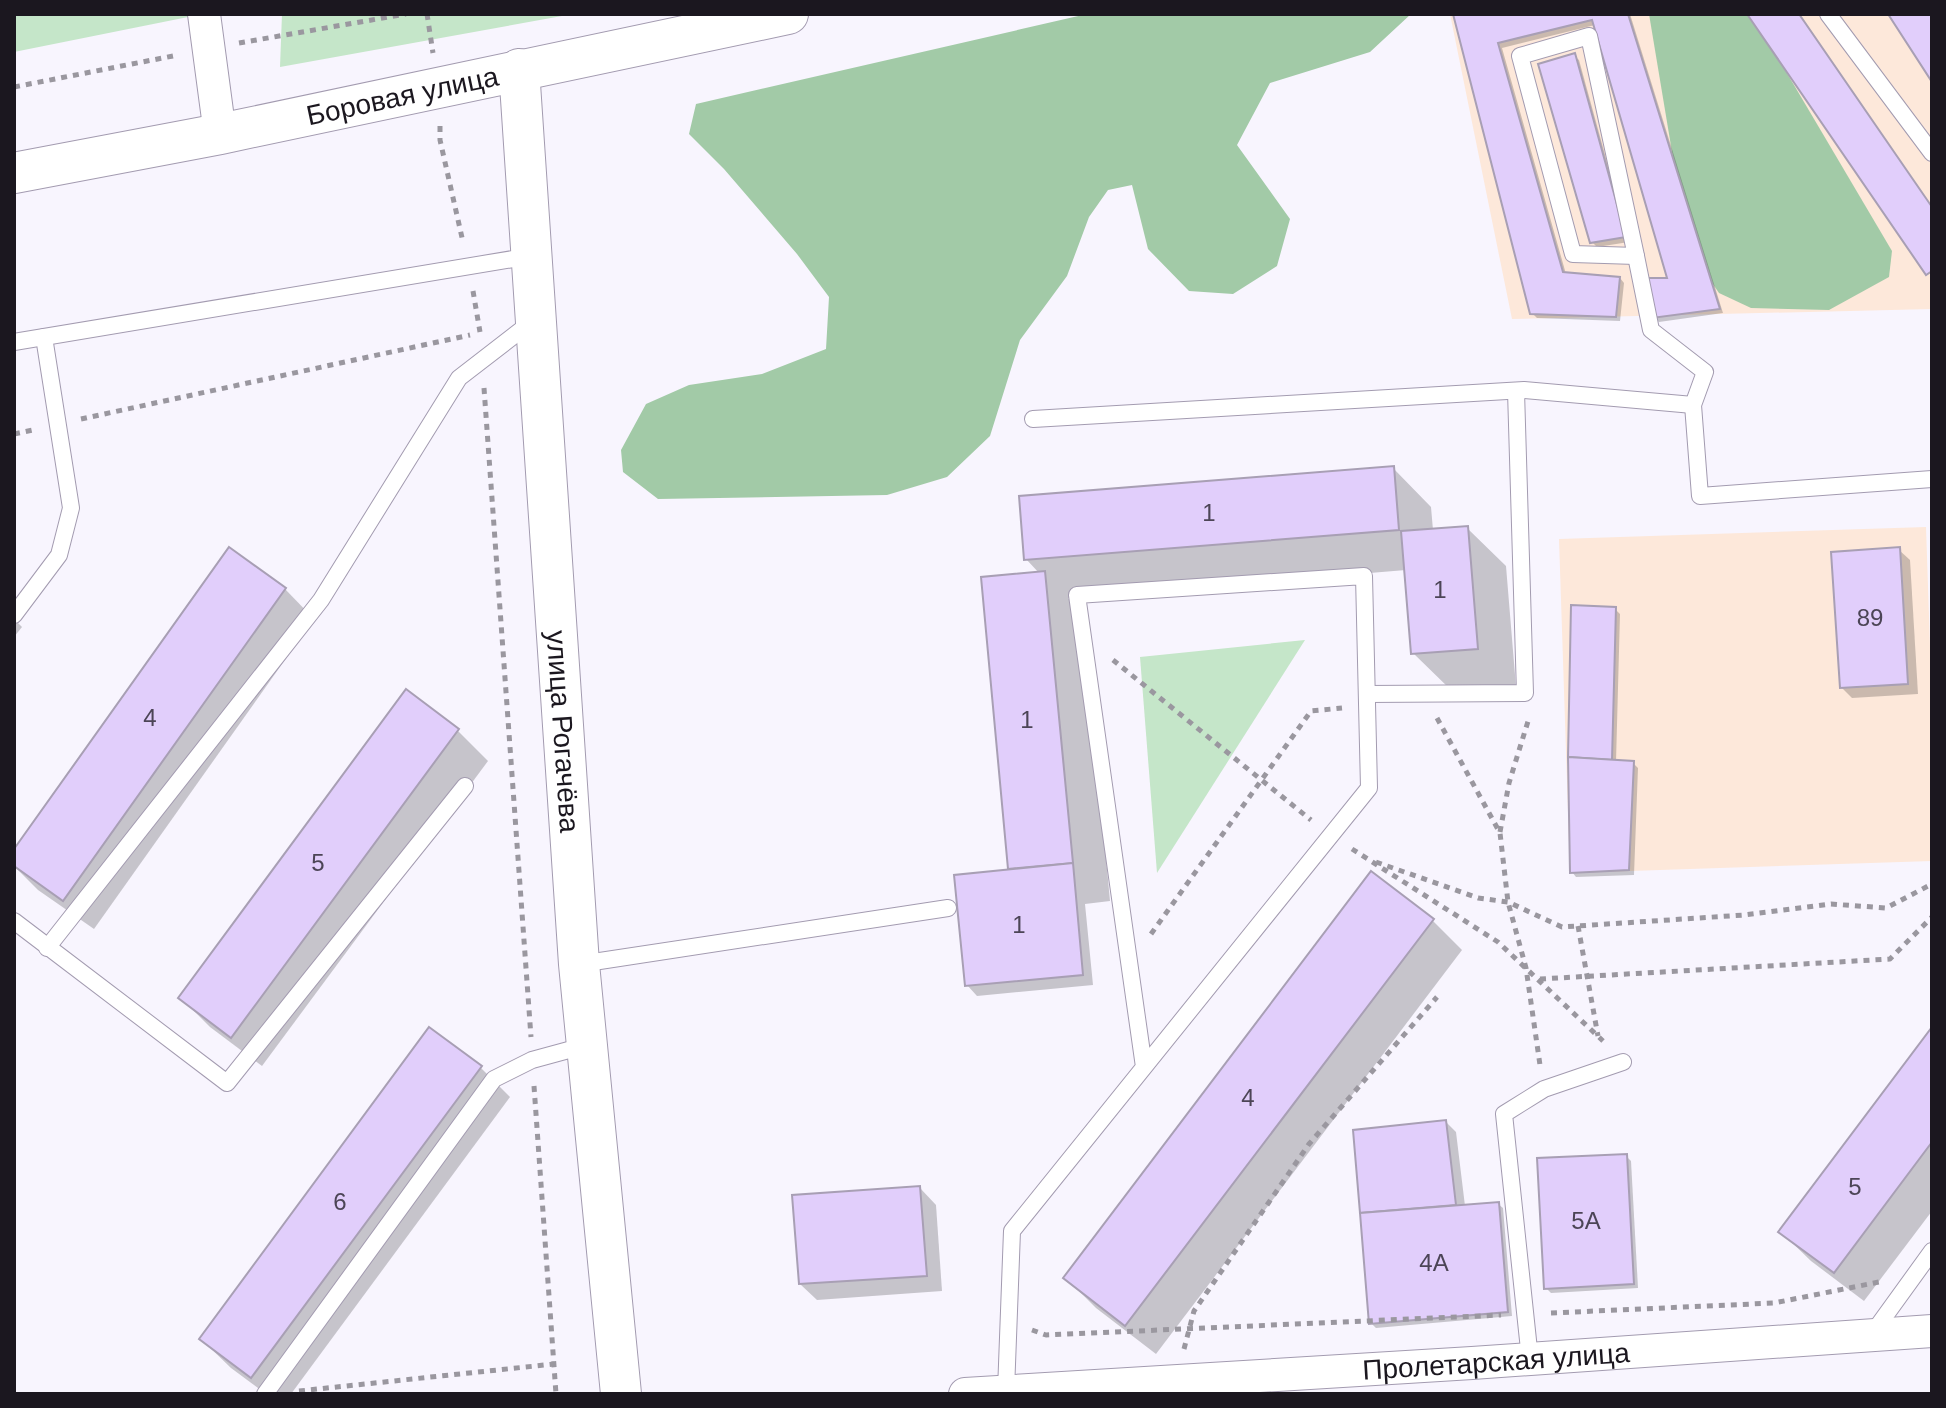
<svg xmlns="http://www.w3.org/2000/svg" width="1946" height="1408" font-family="Arial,sans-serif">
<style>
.industrial{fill:#fde8da}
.green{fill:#c5e6c9}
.forest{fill:#a2caa7}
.shadow{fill:#0003}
.building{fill:#e1cefb;stroke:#a89fb4;stroke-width:2}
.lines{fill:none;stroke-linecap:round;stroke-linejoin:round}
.service-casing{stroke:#a39bb0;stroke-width:18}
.minor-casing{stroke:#a39bb0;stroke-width:34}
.tertiary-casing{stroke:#a39bb0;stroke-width:42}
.path{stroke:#9a979f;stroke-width:5;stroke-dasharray:6 6;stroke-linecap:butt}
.service{stroke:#fff;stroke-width:16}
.minor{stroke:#fff;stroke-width:32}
.tertiary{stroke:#fff;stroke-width:40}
.labels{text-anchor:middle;stroke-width:6;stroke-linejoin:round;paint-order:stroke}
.number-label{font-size:24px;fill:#4c4556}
.street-label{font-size:28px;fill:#1b171f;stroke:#fff}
</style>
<rect width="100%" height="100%" fill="#f8f5fe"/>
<g class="industrial">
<path d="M1450 14H1932V309L1512 319Z"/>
<path d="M1926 527 1932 706V861L1570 873 1559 539Z"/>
</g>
<g class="green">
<path d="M14 14H203L14 52Z"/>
<path d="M282 14H573L280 67Z"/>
<path d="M1305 640 1157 873 1140 657Z"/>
</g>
<g class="forest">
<path d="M1087 14H1411L1370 52 1270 83 1237 145 1290 219 1277 266 1233 294 1189 291 1148 249 1132 185 1108 190 1089 217 1067 276 1020 340 990 436 947 477 887 495 658 499 623 472 621 450 646 404 689 385 762 374 826 349 829 297 797 254 724 169 689 134 696 104Z"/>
<path d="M1649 14H1752L1892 251 1889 277 1829 310 1751 308 1719 293 1688 248Z"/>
</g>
<g class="shadow">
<path d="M1462 14H1630L1723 313 1659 322 1654 317 1670 280 1595 25 1502 48 1566 274 1620 278 1624 283 1620 321 1537 318 1532 313Z"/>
<path d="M1574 56 1579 60 1629 242 1597 247 1592 242Z"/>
<path d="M1393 468 1431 507 1433 530 1467 528 1506 566 1516 687 1452 691 1413 653 1406 570 1068 598 1083 612 1110 901 1085 904 1093 985 977 996 967 985 1010 871 983 579 1040 574 1026 559Z"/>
<path d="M1899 550 1910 560 1918 694 1852 698 1841 687Z"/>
<path d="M285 589 314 619 94 929 38 890 14 866V853Z"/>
<path d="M1615 609 1620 614 1616 762 1633 763 1638 768 1634 875 1576 877 1572 872Z"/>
<path d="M14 619 22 627 14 637Z"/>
<path d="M406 692 458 731 488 761 262 1066 210 1027 180 997Z"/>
<path d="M1432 920 1462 950 1156 1354 1096 1308 1066 1278Z"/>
<path d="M1932 1030V1211L1864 1301 1811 1261 1781 1232Z"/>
<path d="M480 1067 510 1097 291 1394H266L231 1368 201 1339Z"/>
<path d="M1446 1122 1456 1132 1465 1206 1498 1204 1503 1208 1512 1316 1376 1328 1371 1323 1355 1132Z"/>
<path d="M1626 1156 1631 1161 1638 1288 1551 1293 1546 1288Z"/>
<path d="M920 1188 936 1205 942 1291 817 1300 800 1284Z"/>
</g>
<g class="building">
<path d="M1453 14H1628L1720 309 1652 318 1641 278H1667L1592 20 1498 43 1563 272 1620 277 1616 317 1530 314Z"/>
<path d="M1747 14H1799L1932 207V271L1926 275Z"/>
<path d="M1888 14H1932V82Z"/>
<path d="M1575 53 1626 237 1590 243 1538 64Z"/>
<path d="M1394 466 1399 530 1024 560 1019 496Z"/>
<path d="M1468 526 1478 649 1411 654 1401 531Z"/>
<path d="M229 547 286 588 63 901 14 866V849Z"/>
<path d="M1900 547 1908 684 1840 688 1831 552Z"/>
<path d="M1045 571 1073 863 1008 869 981 577Z"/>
<path d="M1571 605 1616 607 1612 760 1568 757Z"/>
<path d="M406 689 459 729 231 1038 178 998Z"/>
<path d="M1568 757 1634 761 1629 870 1570 873Z"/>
<path d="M1073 863 1083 975 965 986 954 875Z"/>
<path d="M1371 871 1434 919 1125 1326 1063 1278Z"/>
<path d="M429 1027 482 1066 251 1378 199 1339Z"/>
<path d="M1932 1027V1142L1834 1273 1778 1232Z"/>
<path d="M1446 1120 1456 1205 1360 1213 1353 1130Z"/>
<path d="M1627 1154 1634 1284 1544 1289 1537 1158Z"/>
<path d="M920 1186 927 1276 799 1284 792 1195Z"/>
<path d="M1499 1202 1508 1312 1369 1324 1360 1213Z"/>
</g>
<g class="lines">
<defs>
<g id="service">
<path d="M1828 14 1932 153"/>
<path d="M1589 36 1636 256 1573 254 1520 56Z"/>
<path d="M1636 256 1651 330 1705 372 1693 405 1700 496 1932 479"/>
<path d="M14 342 531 256"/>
<path d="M1033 419 1524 390 1693 405"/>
<path d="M14 615 59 555 71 508 44 337"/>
<path d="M1367 694 1525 693 1516 391"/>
<path d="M14 921 227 1083 465 786"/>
<path d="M47 948 321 600 459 378 534 320"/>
<path d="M580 964 948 908"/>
<path d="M1872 1334 1932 1251"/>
<path d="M1530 1359 1504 1114 1544 1089 1623 1062"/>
<path d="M1006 1391 1012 1231 1369 788 1364 576 1077 595 1144 1067"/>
<path d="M265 1394 494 1079 532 1060 587 1045"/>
</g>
<g id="minor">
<path d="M204 14 220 134"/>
<path id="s1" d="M965 1394 1472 1363 1932 1331"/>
</g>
<g id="tertiary">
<path id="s2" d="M519 69 579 964 621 1394"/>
<path id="s3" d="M14 173 220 134 788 14"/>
</g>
</defs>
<use href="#service" class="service-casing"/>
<use href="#minor" class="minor-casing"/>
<use href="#tertiary" class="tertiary-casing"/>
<g class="path">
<path d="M427 14 433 53"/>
<path d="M239 43 406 14"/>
<path d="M14 87 178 55"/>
<path d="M440 126V140L463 242"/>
<path d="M473 291 480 332"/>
<path d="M484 388 531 1037"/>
<path d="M81 419 470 335"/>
<path d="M14 434 33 430"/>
<path d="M1113 660 1311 820"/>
<path d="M1437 718 1500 833 1508 902 1526 968 1540 1065"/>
<path d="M1500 832 1509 783 1529 718"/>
<path d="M1352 849 1498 942 1603 1041"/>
<path d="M1376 862 1478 898 1508 902 1562 927 1744 915 1831 904 1886 908 1932 884"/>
<path d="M1578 926 1598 1036"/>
<path d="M1151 934 1311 711 1342 708"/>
<path d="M1540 979 1890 959 1932 917"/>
<path d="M534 1086 556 1394"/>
<path d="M1551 1313 1774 1303 1879 1282"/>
<path d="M1032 1330 1046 1335 1501 1315"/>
<path d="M1184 1349 1194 1311 1309 1144 1437 997"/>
<path d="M299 1391 554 1364"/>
</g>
<use href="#service" class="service"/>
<use href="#minor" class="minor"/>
<use href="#tertiary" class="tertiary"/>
</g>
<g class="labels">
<g class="number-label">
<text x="1209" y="521">1</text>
<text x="1440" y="598">1</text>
<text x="1870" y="626">89</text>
<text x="150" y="726">4</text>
<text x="1027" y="728">1</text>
<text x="318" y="871">5</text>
<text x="1019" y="933">1</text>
<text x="1248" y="1106">4</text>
<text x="1855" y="1195">5</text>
<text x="340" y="1210">6</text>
<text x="1586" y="1229">5А</text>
<text x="1434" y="1271">4А</text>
</g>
<g class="street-label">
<text dy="10" stroke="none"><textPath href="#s3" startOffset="396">Боровая улица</textPath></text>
<text dy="10" stroke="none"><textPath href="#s2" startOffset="664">улица Рогачёва</textPath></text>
<text dy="10" stroke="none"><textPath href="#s1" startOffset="532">Пролетарская улица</textPath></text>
</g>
</g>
<rect width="1946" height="1408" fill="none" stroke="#1b171f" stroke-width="32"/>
</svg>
